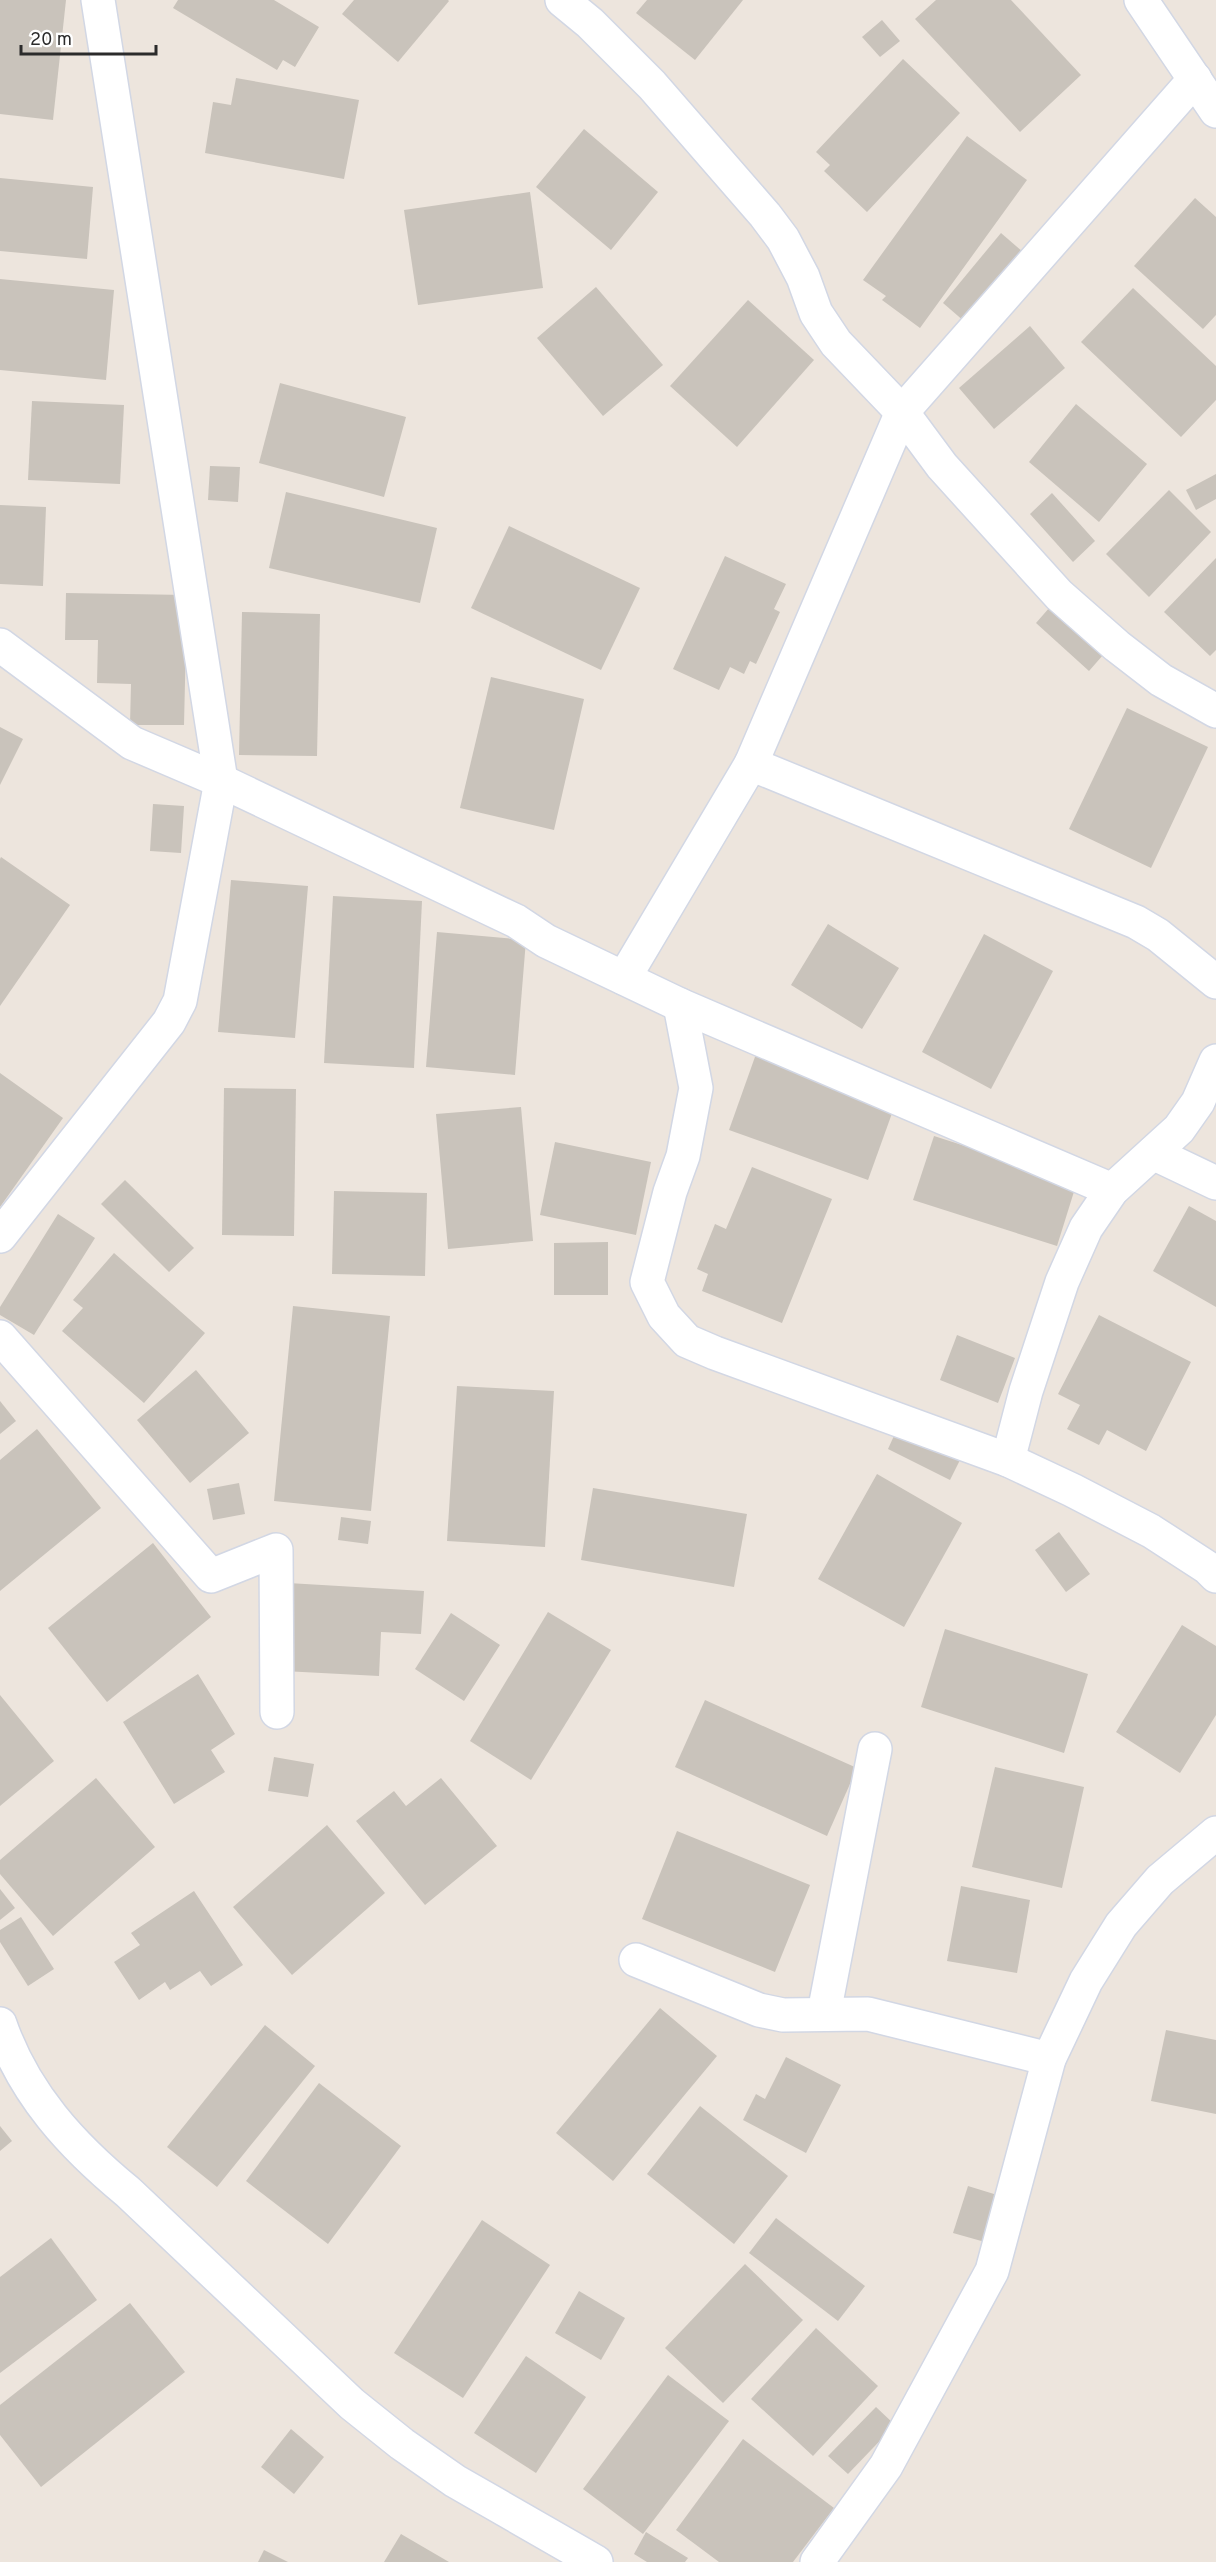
<svg xmlns="http://www.w3.org/2000/svg" width="1216" height="2562" font-family="Overpass,sans-serif">
<style>
.building{fill:#c9c3bb}
.lines{fill:none;stroke-linecap:round;stroke-linejoin:round}
.minor-casing{stroke:#d2d7e4;stroke-width:36}
.minor{stroke:#fff;stroke-width:33}
</style>
<rect width="100%" height="100%" fill="#ede5dd"/>
<g class="building">
<path d="M0 0H66L53 120 0 114Z"/>
<path d="M178 0H274L319 27 295 67 283 60 277 70 173 8Z"/>
<path d="M354 0H448L449 1 398 62 342 14Z"/>
<path d="M647 0H743L695 60 636 13Z"/>
<path d="M936 0H1011L1081 75 1020 132 915 19Z"/>
<path d="M882 20 900 41 880 57 862 37Z"/>
<path d="M903 59 960 113 867 212 824 171 830 165 816 152Z"/>
<path d="M236 78 359 100 344 179 205 153 213 102 231 105Z"/>
<path d="M584 129 658 192 611 250 536 187Z"/>
<path d="M967 136 1027 180 920 328 882 300 886 296 863 280Z"/>
<path d="M0 178 93 187 87 259 0 251Z"/>
<path d="M530 192 543 288 418 305 404 210Z"/>
<path d="M1195 198 1216 217V315L1203 329 1134 266Z"/>
<path d="M1001 233 1023 252 965 322 943 303Z"/>
<path d="M0 279 114 290 106 380 0 370Z"/>
<path d="M596 287 663 365 603 416 537 338Z"/>
<path d="M1133 288 1216 366V400L1181 437 1081 342Z"/>
<path d="M748 300 814 360 737 447 670 386Z"/>
<path d="M1030 326 1065 368 994 429 959 388Z"/>
<path d="M280 383 406 417 384 497 259 463Z"/>
<path d="M32 401 124 405 120 484 28 480Z"/>
<path d="M1076 404 1147 464 1099 522 1029 462Z"/>
<path d="M210 466 240 467 238 502 208 500Z"/>
<path d="M1216 474V499L1196 510 1186 490Z"/>
<path d="M1169 490 1211 532 1149 597 1106 554Z"/>
<path d="M286 492 437 528 420 603 269 568Z"/>
<path d="M1052 493 1095 541 1073 562 1030 514Z"/>
<path d="M0 505 46 507 43 586 0 584Z"/>
<path d="M509 526 640 588 601 670 471 608Z"/>
<path d="M725 556 786 584 774 609 780 612 756 664 750 661 744 674 730 667 719 690 673 669Z"/>
<path d="M1216 558V650L1210 656 1164 612Z"/>
<path d="M66 593 187 595 184 725H130L131 684 97 683 98 640H65Z"/>
<path d="M1057 599 1110 647 1089 671 1036 623Z"/>
<path d="M242 612 320 614 317 756 239 755Z"/>
<path d="M491 677 584 699 554 830 460 808Z"/>
<path d="M1127 708 1208 747 1151 868 1069 829Z"/>
<path d="M0 727 23 739 0 785Z"/>
<path d="M153 804 184 806 181 853 150 851Z"/>
<path d="M1 857 70 905 0 1006V859Z"/>
<path d="M231 880 308 886 295 1038 218 1032Z"/>
<path d="M333 896 422 901 414 1068 324 1063Z"/>
<path d="M828 924 899 968 862 1029 791 985Z"/>
<path d="M437 932 526 940 515 1075 426 1067Z"/>
<path d="M984 934 1053 971 991 1089 922 1052Z"/>
<path d="M756 1054 895 1105 868 1180 729 1130Z"/>
<path d="M0 1073 63 1118 0 1207Z"/>
<path d="M224 1088 296 1089 294 1236 222 1235Z"/>
<path d="M521 1107 533 1241 448 1249 436 1114Z"/>
<path d="M934 1136 1077 1182 1057 1246 913 1200Z"/>
<path d="M555 1142 651 1162 636 1235 540 1215Z"/>
<path d="M752 1167 832 1199 782 1323 702 1291 708 1274 697 1269 715 1224 726 1229Z"/>
<path d="M125 1180 194 1248 169 1272 101 1204Z"/>
<path d="M334 1191 427 1193 425 1276 332 1274Z"/>
<path d="M1189 1206 1216 1221V1307L1153 1271Z"/>
<path d="M58 1214 95 1238 34 1335 0 1315V1307Z"/>
<path d="M608 1242V1295H554V1243Z"/>
<path d="M114 1253 205 1333 144 1403 62 1331 83 1308 73 1300Z"/>
<path d="M293 1306 390 1316 371 1511 274 1501Z"/>
<path d="M1099 1315 1191 1362 1146 1451 1107 1430 1099 1445 1067 1429 1080 1405 1058 1394Z"/>
<path d="M957 1335 1015 1358 998 1403 940 1380Z"/>
<path d="M196 1370 249 1433 190 1483 137 1420Z"/>
<path d="M457 1386 554 1391 545 1547 447 1541Z"/>
<path d="M0 1401 16 1421 0 1434Z"/>
<path d="M898 1427 961 1458 950 1480 888 1449Z"/>
<path d="M37 1429 101 1508 0 1591V1460Z"/>
<path d="M877 1474 962 1523 904 1627 818 1579Z"/>
<path d="M239 1483 245 1514 213 1520 207 1489Z"/>
<path d="M593 1488 747 1514 734 1587 581 1560Z"/>
<path d="M341 1517 371 1521 368 1544 338 1540Z"/>
<path d="M1059 1532 1090 1574 1066 1592 1035 1550Z"/>
<path d="M153 1543 211 1617 107 1702 48 1628Z"/>
<path d="M288 1583 424 1591 421 1634 381 1632 379 1676 283 1671Z"/>
<path d="M548 1612 611 1650 531 1780 470 1741Z"/>
<path d="M451 1613 500 1645 464 1701 415 1669Z"/>
<path d="M1182 1625 1216 1646V1715L1180 1773 1116 1732Z"/>
<path d="M945 1629 1088 1674 1064 1753 921 1707Z"/>
<path d="M198 1674 235 1734 211 1750 225 1772 174 1804 123 1722Z"/>
<path d="M0 1695 54 1761 0 1806Z"/>
<path d="M705 1700 857 1768 827 1836 675 1767Z"/>
<path d="M274 1757 314 1764 308 1797 268 1791Z"/>
<path d="M995 1767 1084 1787 1062 1888 972 1867Z"/>
<path d="M96 1778 155 1847 53 1936 0 1874V1860Z"/>
<path d="M441 1778 497 1846 425 1905 356 1821 394 1791 406 1806Z"/>
<path d="M327 1825 385 1893 292 1975 233 1907Z"/>
<path d="M677 1831 810 1885 775 1972 642 1919Z"/>
<path d="M961 1886 1030 1900 1017 1973 947 1961Z"/>
<path d="M0 1889 15 1908 0 1920Z"/>
<path d="M194 1891 243 1965 211 1986 200 1971 170 1990 165 1982 139 2000 114 1962 140 1945 131 1933Z"/>
<path d="M21 1917 54 1969 28 1986 0 1942V1930Z"/>
<path d="M660 2008 717 2056 613 2181 556 2133Z"/>
<path d="M265 2025 315 2066 217 2187 167 2147Z"/>
<path d="M1166 2030 1216 2040V2114L1151 2101Z"/>
<path d="M786 2057 841 2085 806 2153 743 2120 756 2094 765 2099Z"/>
<path d="M319 2083 401 2146 328 2244 246 2181Z"/>
<path d="M700 2106 788 2176 734 2244 647 2174Z"/>
<path d="M0 2126 12 2141 0 2151Z"/>
<path d="M968 2186 1007 2198 992 2244 953 2233Z"/>
<path d="M776 2218 865 2286 838 2321 749 2253Z"/>
<path d="M482 2220 550 2265 463 2398 394 2353Z"/>
<path d="M51 2238 97 2300 0 2373V2277Z"/>
<path d="M745 2264 803 2320 723 2403 665 2348Z"/>
<path d="M579 2291 625 2318 601 2360 555 2333Z"/>
<path d="M130 2303 185 2372 41 2487 0 2435V2405Z"/>
<path d="M816 2328 878 2386 813 2456 751 2399Z"/>
<path d="M526 2356 586 2397 536 2473 474 2433Z"/>
<path d="M668 2375 729 2421 643 2534 583 2489Z"/>
<path d="M876 2407 895 2425 848 2474 828 2456Z"/>
<path d="M291 2429 324 2457 294 2494 261 2467Z"/>
<path d="M743 2439 834 2508 793 2562H719L676 2530Z"/>
<path d="M646 2532 688 2558 685 2562H647L634 2554Z"/>
<path d="M401 2534 449 2562H384Z"/>
<path d="M264 2550 288 2562H258Z"/>
</g>
<g class="lines">
<defs>
<g id="minor">
<path d="M562 0 590 23 652 85 765 215 783 239 803 277 816 313 836 343 902 412 942 466 1059 595 1117 646 1161 680 1216 711"/>
<path d="M1141 0 1216 111"/>
<path d="M0 645 132 743 221 781 516 921 546 941 680 1005 1112 1190"/>
<path d="M751 764 902 412 1195 79"/>
<path d="M624 978 751 764 1136 922 1158 935 1216 982"/>
<path d="M680 1005 696 1088 683 1156 670 1192 647 1282 664 1316 687 1341 715 1353 1008 1460 1072 1490 1151 1531 1208 1568 1216 1576"/>
<path d="M1153 1153 1216 1183"/>
<path d="M0 1236 169 1022 180 1001 221 781 98 0"/>
<path d="M0 1337 211 1576 276 1550 277 1712"/>
<path d="M1008 1460 1026 1391 1062 1282 1086 1228 1112 1190 1179 1129 1198 1102 1216 1061"/>
<path d="M636 1960 759 2010 783 2015 868 2014 1049 2059"/>
<path d="M824 2013 875 1749"/>
<path d="M0 2024C24 2094 72 2146 128 2192L352 2404 402 2444 455 2481 596 2562"/>
<path d="M817 2562 886 2466 992 2271 1049 2059 1086 1981 1121 1925 1160 1880 1216 1833"/>
</g>
</defs>
<use href="#minor" class="minor-casing"/>
<use href="#minor" class="minor"/>
</g>
<path d="M21 45v9h135v-9" fill="none" stroke="#2b2b2b" stroke-width="3"/>
<text x="30" y="45" font-size="18" fill="#2b2b2b" stroke="#ffffff" stroke-width="4.5" paint-order="stroke">20 m</text>
</svg>
